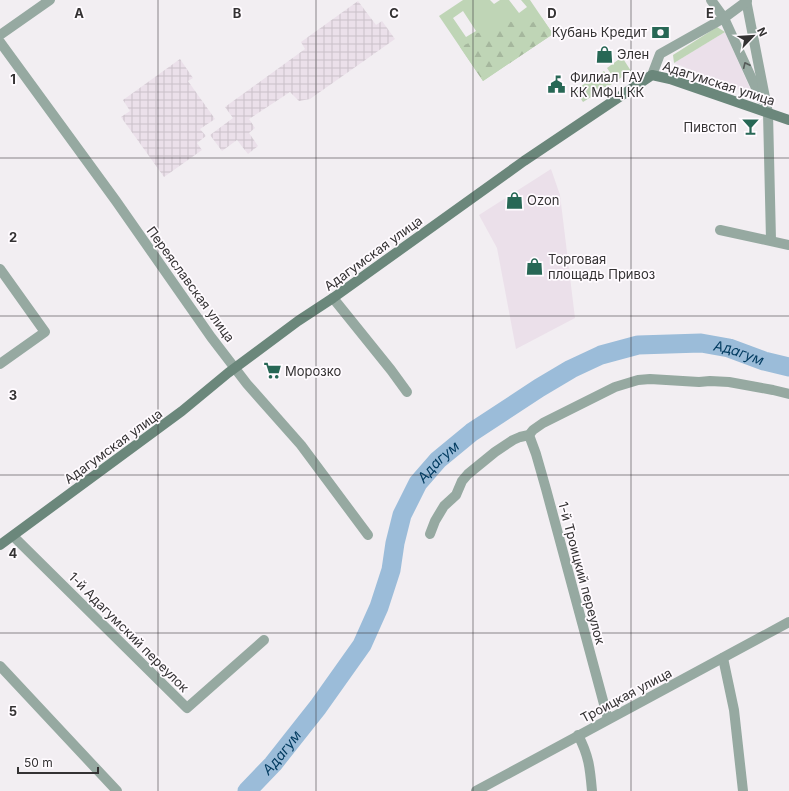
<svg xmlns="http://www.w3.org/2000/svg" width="789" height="791" font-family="Inter,sans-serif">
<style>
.built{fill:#ebe0ea}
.industrial{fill:url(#industrial-grid)}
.grass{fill:#bfd5b6;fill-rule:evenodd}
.forest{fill:url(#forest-firs)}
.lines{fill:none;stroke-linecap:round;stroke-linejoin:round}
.river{stroke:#9bbcd9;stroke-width:19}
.street{stroke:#96a9a1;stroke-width:10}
.secondary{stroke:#6b877b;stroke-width:10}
.oneway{stroke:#565c5a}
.grid{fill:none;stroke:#343233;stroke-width:1;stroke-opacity:0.55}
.labels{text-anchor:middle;stroke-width:3.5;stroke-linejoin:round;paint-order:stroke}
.poi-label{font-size:13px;fill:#343233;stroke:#fffbff;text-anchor:start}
.street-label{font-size:13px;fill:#343233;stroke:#fffbff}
.water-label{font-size:14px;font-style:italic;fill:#033c61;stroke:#fffbff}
.grid-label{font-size:13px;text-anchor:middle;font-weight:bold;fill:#343233;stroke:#fffbff;stroke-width:3.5;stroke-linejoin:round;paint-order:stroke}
</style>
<defs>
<pattern id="industrial-grid" width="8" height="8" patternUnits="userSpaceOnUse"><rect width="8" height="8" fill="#ebe0ea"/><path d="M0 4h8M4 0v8" fill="none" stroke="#cac1c9"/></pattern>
<pattern id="forest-firs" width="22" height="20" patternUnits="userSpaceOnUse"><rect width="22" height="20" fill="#bfd5b6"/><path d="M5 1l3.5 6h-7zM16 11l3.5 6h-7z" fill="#a5b79d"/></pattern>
</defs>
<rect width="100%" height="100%" fill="#f2eef2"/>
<g class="built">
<path d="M725 32 753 95 674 63Z"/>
<path d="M551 169 560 195 575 318 516 349 497 248 479 215Z"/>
</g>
<g class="industrial">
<path d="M358 1 376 25 382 21 395 39 310 99 299 101 290 92 249 119 255 128 249 133 258 146 248 154 237 140 222 151 210 135 233 118 225 107 305 49 301 42Z"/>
<path d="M180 59 193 78 188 81 215 119 200 129 206 136 197 143 202 150 164 177 121 117 130 111 123 100Z"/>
</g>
<g class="grass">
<path d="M463 0H490L494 4 500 0H509L519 13 527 7 521 0H530L553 34 483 81 439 16ZM463 11 476 31 466 37 453 18Z"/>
<path d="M717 27 725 32 674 63 673 55Z"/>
<path d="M622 57 631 71 616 81 607 68Z"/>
<path d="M604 71 612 84 583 102 575 90Z"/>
</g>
<path class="forest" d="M542 18 553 34 483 81 460 47 471 42 476 33 487 32C490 26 499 26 504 20L515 23 527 25Z"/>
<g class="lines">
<path class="river" id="s1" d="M247 791 273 764 318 707 362 645 379 607 391 570 395 543 402 515 418 483 438 460 472 432 539 388 571 369 601 355 638 345 701 343 729 348 764 361 789 367"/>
<g class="street">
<path d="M711 0 724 18 761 99"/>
<path d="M746 0 768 113 771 240"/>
<path d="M0 35 50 0"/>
<path d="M0 42 116 201 211 337 247 384 301 445 368 535"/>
<path d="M652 75 660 54 724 18 747 1"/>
<path d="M720 230 789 245"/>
<path d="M0 269 45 332 0 364"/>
<path d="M333 298 391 370 407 392"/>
<path d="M529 435 536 454 546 489 608 719"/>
<path d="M430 534 435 521 444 506 456 495 462 481 468 474 495 452 513 440 520 437 529 435 533 430 543 423 615 387 638 380 650 379 699 382 710 381 729 382 773 390 789 394"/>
<path d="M13 536 187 708 264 640"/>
<path d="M723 658 734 710 743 791"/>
<path d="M0 666 117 791"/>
<path d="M578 735C589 756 590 768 592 791"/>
<path d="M476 791 789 622"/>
</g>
<path class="secondary" d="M0 545 182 411 228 373 298 321 333 298 524 161 652 75 670 79 789 120"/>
</g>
<defs><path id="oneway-chevron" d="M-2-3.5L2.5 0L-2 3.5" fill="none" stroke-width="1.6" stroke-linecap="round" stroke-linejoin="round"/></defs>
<use class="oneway" href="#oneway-chevron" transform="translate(746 65) rotate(-115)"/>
<path class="grid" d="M158 0V791M316 0V791M473 0V791M631 0V791M0 158H789M0 316H789M0 475H789M0 633H789"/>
<defs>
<symbol id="bank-bare" viewBox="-9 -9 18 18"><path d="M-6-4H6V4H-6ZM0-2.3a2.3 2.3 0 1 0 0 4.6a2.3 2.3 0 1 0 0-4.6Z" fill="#276755" stroke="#fffbff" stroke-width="2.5" paint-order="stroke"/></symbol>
<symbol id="shop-bare" viewBox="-9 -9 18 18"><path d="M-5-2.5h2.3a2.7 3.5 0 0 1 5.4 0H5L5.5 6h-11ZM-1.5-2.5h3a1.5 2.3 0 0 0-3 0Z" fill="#276755" stroke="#fffbff" stroke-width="2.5" paint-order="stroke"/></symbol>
<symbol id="civic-bare" viewBox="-9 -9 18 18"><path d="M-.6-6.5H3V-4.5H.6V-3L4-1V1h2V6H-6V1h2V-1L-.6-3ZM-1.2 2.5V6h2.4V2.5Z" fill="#276755" stroke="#fffbff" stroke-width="2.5" paint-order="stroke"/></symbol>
<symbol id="bar-bare" viewBox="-9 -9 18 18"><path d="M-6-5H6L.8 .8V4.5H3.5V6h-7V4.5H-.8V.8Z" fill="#276755" stroke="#fffbff" stroke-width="2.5" paint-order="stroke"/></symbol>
<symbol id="supermarket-bare" viewBox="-9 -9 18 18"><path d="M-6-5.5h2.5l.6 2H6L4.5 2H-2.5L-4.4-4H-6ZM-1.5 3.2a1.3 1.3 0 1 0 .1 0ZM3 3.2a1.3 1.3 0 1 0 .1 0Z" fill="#276755" stroke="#fffbff" stroke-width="2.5" paint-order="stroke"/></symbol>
</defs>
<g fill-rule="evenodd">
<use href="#bank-bare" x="648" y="20" width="25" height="25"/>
<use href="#shop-bare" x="592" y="42" width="25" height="25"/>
<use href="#civic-bare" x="544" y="72" width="25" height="25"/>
<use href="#bar-bare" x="738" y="114" width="25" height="25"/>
<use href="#shop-bare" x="502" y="188" width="25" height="25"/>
<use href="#shop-bare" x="522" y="254" width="25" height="25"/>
<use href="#supermarket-bare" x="260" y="358" width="25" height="25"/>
</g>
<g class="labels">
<g class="poi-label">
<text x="647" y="37" text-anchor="end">Кубань Кредит</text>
<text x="617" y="59">Элен</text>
<text x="570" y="82">Филиал ГАУ<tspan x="570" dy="15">КК МФЦ КК</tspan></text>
<text x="737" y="132" text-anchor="end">Пивстоп</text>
<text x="527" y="205">Ozon</text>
<text x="548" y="264">Торговая<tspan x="548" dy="15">площадь Привоз</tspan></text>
<text x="285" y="376">Морозко</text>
</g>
<g class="street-label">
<text transform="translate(719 83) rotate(18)" y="5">Адагумская улица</text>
<text transform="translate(373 253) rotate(-36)" y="5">Адагумская улица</text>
<text transform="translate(191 284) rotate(54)" y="5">Переяславская улица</text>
<text transform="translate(113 446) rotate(-36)" y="5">Адагумская улица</text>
<text transform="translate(582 573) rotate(75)" y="5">1-й Троицкий переулок</text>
<text transform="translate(129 632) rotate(45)" y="5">1-й Адагумский переулок</text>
<text transform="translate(626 695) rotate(-28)" y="5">Троицкая улица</text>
</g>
<g class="water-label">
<text dy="5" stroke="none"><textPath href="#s1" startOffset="724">Адагум</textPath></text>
<text dy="5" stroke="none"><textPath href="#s1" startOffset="388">Адагум</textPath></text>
<text dy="5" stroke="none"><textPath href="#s1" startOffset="52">Адагум</textPath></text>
</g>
</g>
<g class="grid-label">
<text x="79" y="18">A</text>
<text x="237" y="18">B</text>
<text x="394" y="18">C</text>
<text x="552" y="18">D</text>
<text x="710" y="18">E</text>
<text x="13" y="84">1</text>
<text x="13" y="242">2</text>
<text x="13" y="400">3</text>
<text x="13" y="558">4</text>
<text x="13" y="716">5</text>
</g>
<g transform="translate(753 36) rotate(65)" stroke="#fffbff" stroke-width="3" paint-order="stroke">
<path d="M0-3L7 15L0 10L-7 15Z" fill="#343233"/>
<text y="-6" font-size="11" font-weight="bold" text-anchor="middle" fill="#343233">N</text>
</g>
<path d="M18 767v6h80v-6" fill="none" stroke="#343233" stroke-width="2"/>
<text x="24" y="767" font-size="12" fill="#343233" stroke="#fffbff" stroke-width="3" paint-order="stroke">50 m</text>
</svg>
